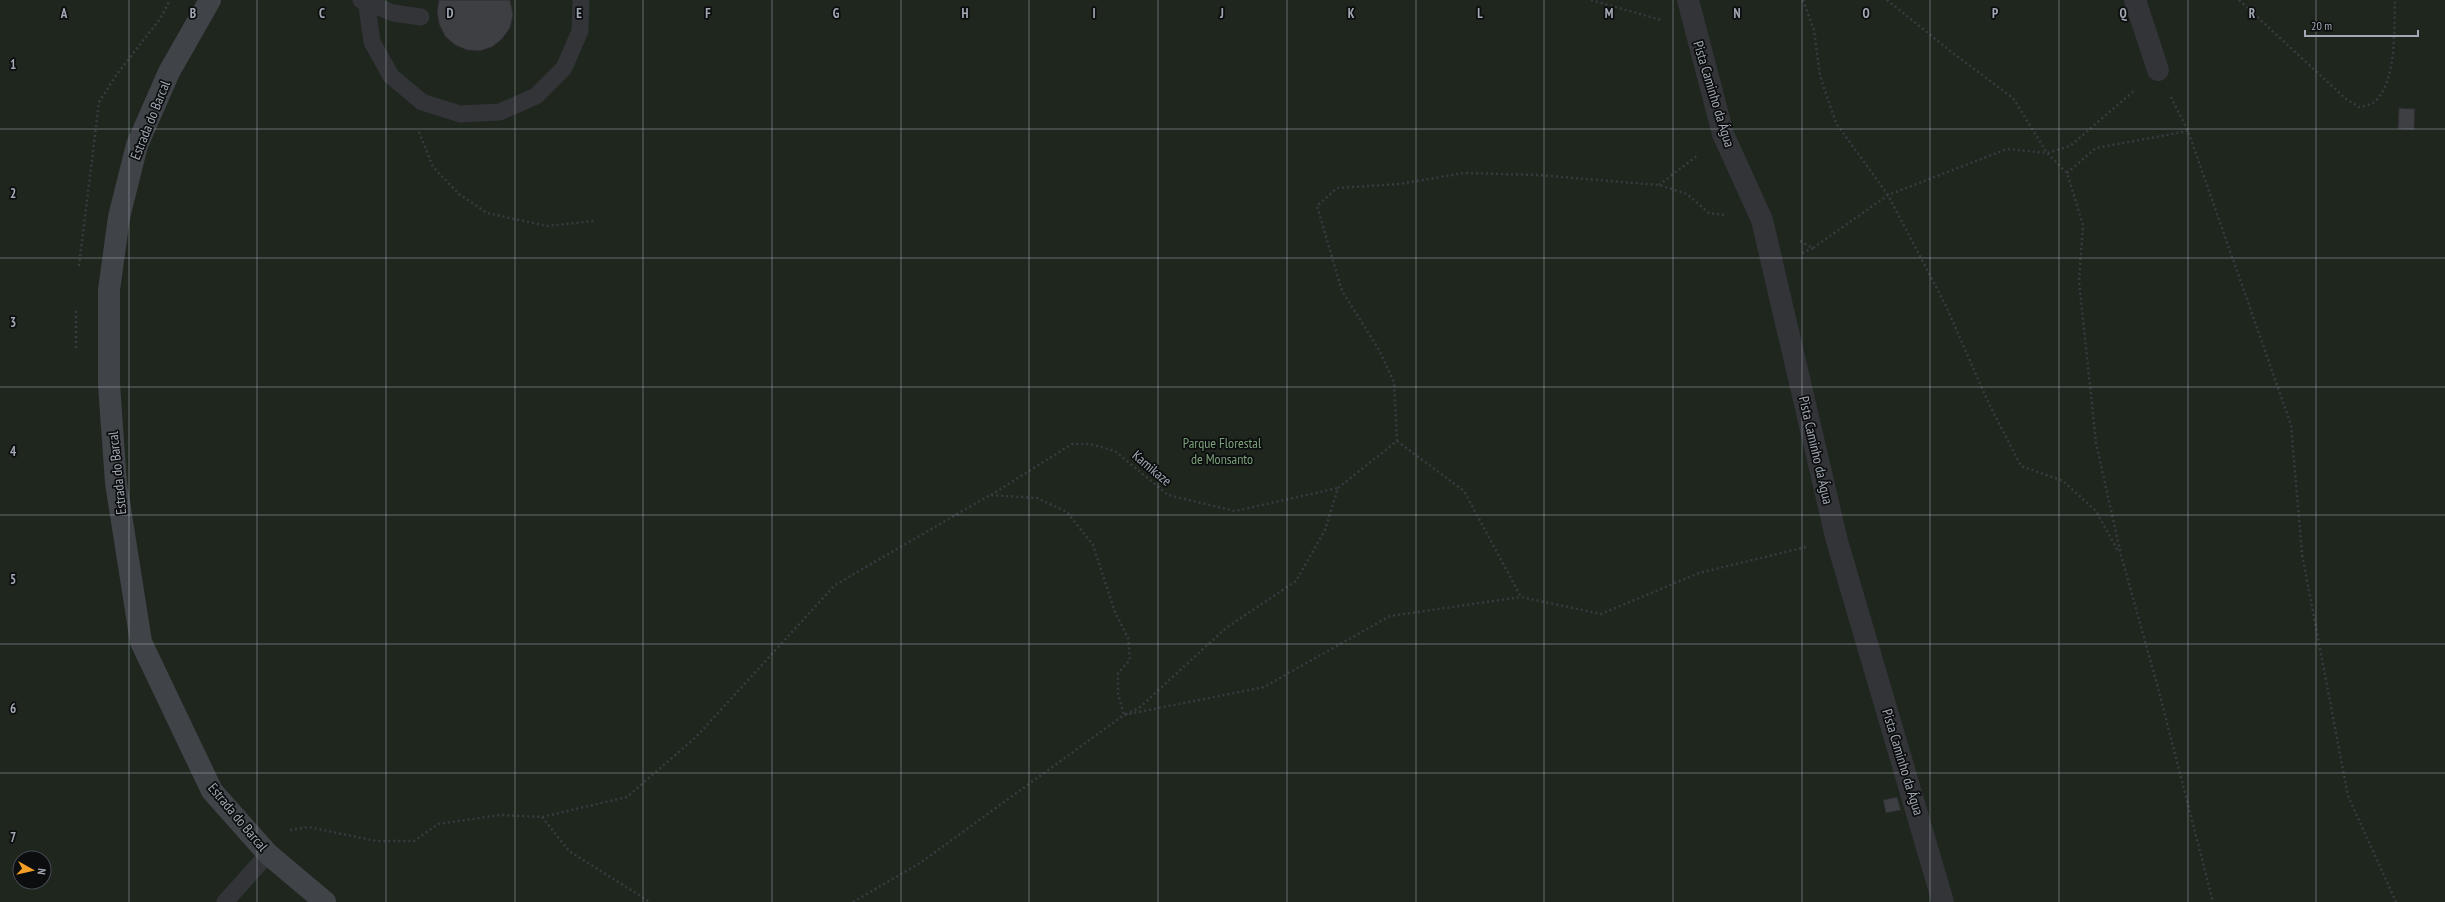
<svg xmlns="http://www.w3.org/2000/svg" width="2445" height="902" font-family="'PT Sans Narrow',sans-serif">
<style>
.green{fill:#1e261e;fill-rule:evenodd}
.building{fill:#3d3f43;stroke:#2b2c2f}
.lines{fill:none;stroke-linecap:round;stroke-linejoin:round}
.path{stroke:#383b3f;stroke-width:2.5;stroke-dasharray:2 3;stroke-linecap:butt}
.lane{stroke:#323438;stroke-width:17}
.street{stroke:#323438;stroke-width:22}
.secondary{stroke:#404348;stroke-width:22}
.grid{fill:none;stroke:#a2a9b4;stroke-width:1;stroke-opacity:0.55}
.labels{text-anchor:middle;stroke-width:3.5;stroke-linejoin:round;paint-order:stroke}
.street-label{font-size:14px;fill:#a2a9b4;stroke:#0c0d0e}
.park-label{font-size:14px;fill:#7aa079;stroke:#0c0d0e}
.grid-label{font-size:13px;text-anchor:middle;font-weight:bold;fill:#a2a9b4;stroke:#0c0d0e;stroke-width:3.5;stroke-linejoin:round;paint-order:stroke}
</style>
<rect width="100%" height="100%" fill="#111213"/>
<path class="green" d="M0 0H2445V902H0ZM20 858H44V882H20Z"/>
<g class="building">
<path d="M439 0H510L513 15 510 28 502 39 492 47 480 51 467 50 455 45 445 36 439 24 437 11Z"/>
<path d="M2399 108 2415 109 2414 130 2398 129Z"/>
<path d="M1897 797 1901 810 1886 813 1883 800Z"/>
</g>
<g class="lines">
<g class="path">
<path d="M1591 0 1661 20"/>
<path d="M1803 0 1814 30 1820 76 1836 123 1888 195 1945 304 1989 404 2021 466 2063 481 2096 511 2118 551"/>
<path d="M1887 0 1954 54 2013 98 2047 153 2067 173 2083 225 2079 281 2096 443 2121 555 2157 684 2213 902"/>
<path d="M2239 0 2346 99 2359 107C2364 106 2371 105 2374 102 2397 84 2394 27 2395 0"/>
<path d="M2171 97 2188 131 2291 425 2302 554 2348 796 2396 902"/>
<path d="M419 132 433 167 459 194 487 213 547 226 594 221"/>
<path d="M2067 173 2096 148 2188 131"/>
<path d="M1659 185 1698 155"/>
<path d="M1800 241 1813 248 1888 195 2007 149 2047 153 2070 146 2135 90"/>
<path d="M1802 253 1813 248"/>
<path d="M79 266 99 102 117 74 160 19 170 0"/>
<path d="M76 311V349"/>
<path d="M1397 441 1464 491 1521 597 1601 614 1699 573 1806 547"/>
<path d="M991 495 1072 444H1090L1115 451 1168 495 1235 511 1338 488"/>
<path d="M542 817 569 851 650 902"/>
<path d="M290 830 308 827 376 841H414L438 824 500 815 542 817 627 797 696 737 835 585 990 495 1037 498 1067 512 1093 545 1115 612 1128 638 1130 660 1118 673V694L1124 715 1139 708 1226 628 1296 581 1325 530 1338 488 1397 441 1394 382 1378 348 1342 291 1317 206 1337 188 1399 184 1464 173 1538 175 1659 185 1687 194 1709 213 1725 215"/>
<path d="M853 902 920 863 1124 715 1264 687 1390 616 1521 597"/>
</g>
<g class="lane">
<path d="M361 0 393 13 421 17"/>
<path d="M366 0 372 42 391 76 422 102 460 114 500 112 536 96 564 68 580 31 581 0"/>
<path d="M225 902 268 854"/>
</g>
<g class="street">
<path d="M1688 0 1723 134 1762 220 1837 541 1943 902"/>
<path d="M2135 0 2158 70"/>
</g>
<path class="secondary" d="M210 0 169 72 137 145 119 217 109 290V385L116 483 141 642 212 791 268 854 325 902"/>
</g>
<path class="grid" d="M129 0V902M257 0V902M386 0V902M515 0V902M643 0V902M772 0V902M901 0V902M1029 0V902M1158 0V902M1287 0V902M1416 0V902M1544 0V902M1673 0V902M1802 0V902M1930 0V902M2059 0V902M2188 0V902M2316 0V902M0 129H2445M0 258H2445M0 387H2445M0 515H2445M0 644H2445M0 773H2445"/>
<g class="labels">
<g class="street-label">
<text transform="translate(1714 94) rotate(73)" y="5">Pista Caminho da Água</text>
<text transform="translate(150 120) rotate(-68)" y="5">Estrada do Barcal</text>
<text transform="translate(1816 450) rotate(77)" y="5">Pista Caminho da Água</text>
<text transform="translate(1152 468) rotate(40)" y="5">Kamikaze</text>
<text transform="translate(117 473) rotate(-96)" y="5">Estrada do Barcal</text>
<text transform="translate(1903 762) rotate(73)" y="5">Pista Caminho da Água</text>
<text transform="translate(238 817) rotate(50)" y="5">Estrada do Barcal</text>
</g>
<g class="park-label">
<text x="1222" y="448">Parque Florestal<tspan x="1222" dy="16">de Monsanto</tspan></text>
</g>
</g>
<g class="grid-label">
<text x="64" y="18">A</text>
<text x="193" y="18">B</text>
<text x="322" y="18">C</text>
<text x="450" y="18">D</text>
<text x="579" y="18">E</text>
<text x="708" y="18">F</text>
<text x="836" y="18">G</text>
<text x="965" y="18">H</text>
<text x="1094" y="18">I</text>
<text x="1222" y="18">J</text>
<text x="1351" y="18">K</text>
<text x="1480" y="18">L</text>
<text x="1609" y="18">M</text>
<text x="1737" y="18">N</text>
<text x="1866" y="18">O</text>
<text x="1995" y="18">P</text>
<text x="2123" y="18">Q</text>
<text x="2252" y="18">R</text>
<text x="13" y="69">1</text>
<text x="13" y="198">2</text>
<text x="13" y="327">3</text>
<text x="13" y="456">4</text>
<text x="13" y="584">5</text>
<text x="13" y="713">6</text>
<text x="13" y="842">7</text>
</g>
<g transform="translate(32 870) rotate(98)"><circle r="19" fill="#0c0d0e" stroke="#484b50"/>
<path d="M0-3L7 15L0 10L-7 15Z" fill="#f59e27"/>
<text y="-6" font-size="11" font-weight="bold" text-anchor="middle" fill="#a2a9b4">N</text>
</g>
<path d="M2305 30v6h113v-6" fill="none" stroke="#a2a9b4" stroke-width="2"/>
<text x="2311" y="30" font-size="12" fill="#a2a9b4" stroke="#0c0d0e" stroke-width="3" paint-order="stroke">20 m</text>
</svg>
